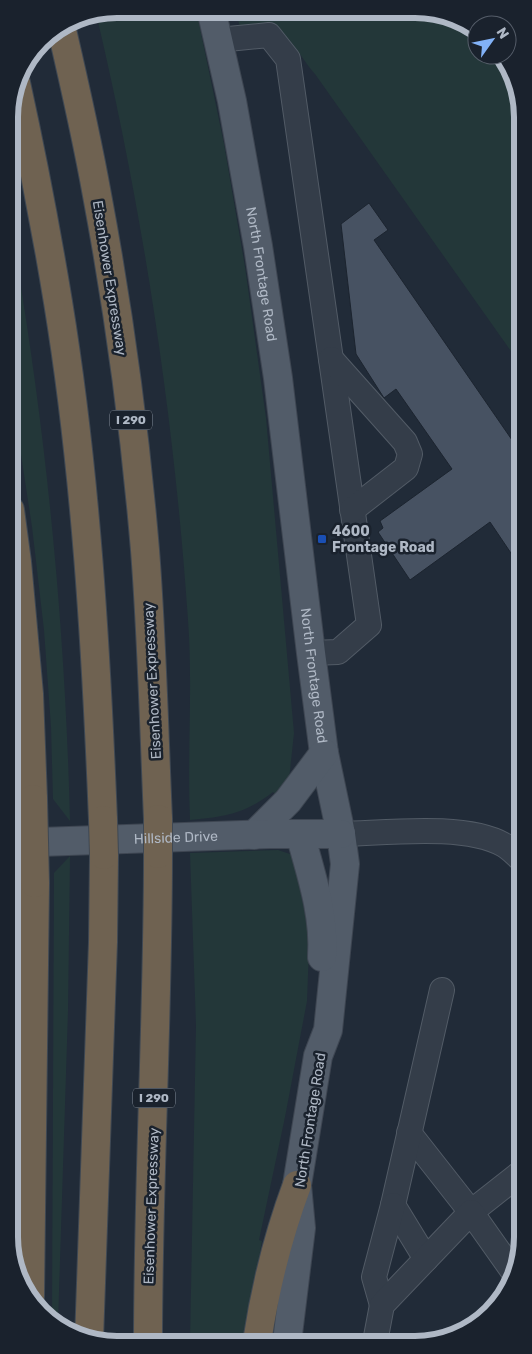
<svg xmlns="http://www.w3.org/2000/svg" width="532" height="1354" font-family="Rubik,sans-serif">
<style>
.green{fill:#233739}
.building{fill:#475262;stroke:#1c242f}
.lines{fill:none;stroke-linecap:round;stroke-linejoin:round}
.minor-casing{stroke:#525b66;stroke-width:26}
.major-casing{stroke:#3e4652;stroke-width:30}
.highway-casing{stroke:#3f4853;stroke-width:30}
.minor{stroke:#343d49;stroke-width:24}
.major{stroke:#525c69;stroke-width:28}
.highway{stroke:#6f6251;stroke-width:28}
.highway-bridge-casing{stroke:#3f4853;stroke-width:30;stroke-linecap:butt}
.highway-bridge{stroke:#6f6251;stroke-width:28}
.transit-dot{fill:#1a4fb4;stroke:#1a222d;stroke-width:2}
.labels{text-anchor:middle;stroke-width:5;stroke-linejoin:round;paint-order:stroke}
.shield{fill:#1a222d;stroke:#828b97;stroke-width:1}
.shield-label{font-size:12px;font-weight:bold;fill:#afb8c5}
.street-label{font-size:14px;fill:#afb8c5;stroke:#1a222d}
.poi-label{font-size:14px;font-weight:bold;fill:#afb8c5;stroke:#1a222d;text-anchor:start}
.rim{fill:none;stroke:#afb8c5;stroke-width:6}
</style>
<rect width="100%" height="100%" fill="#212b38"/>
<g class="green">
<path d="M117 9H196L224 144 245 267 266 418 294 733 289 780 277 796 273 792C245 814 224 817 190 820 187 754 193 686 188 620 174 415 143 212 96 13Z"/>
<path d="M236 10 436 11 477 33V55H500L520 89V364L315 74C306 65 291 38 283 35 270 30 254 30 240 28Z"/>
<path d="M9 217C45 417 65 618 70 821L53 799 51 727 44 630 32 527 10 382Z"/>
<path d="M278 850 290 854 294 859 307 924 309 949 307 1001 285 1117 259 1240 262 1241 244 1343H190L196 1025 190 853Z"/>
<path d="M70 856 68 1011 58 1323 52 1320 54 873Z"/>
</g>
<path class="building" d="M369 203 388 230 374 240 521 453V568L490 522 410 580 378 532 383 528 380 521 452 469 396 389 384 398 356 354 341 224Z"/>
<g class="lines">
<defs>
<g id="minor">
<path d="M218 40 269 35 288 59 369 625 338 652 311 653"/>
<path d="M331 359 405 442 410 454 406 468 352 510"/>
<path d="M341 834C386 833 465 823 504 845 511 849 516 855 522 860"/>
<path d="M409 1133 471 1212 523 1171"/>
<path d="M426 1259 393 1205 442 990"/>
<path d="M382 1305 374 1277 393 1205"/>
<path d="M375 1342 382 1305 471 1212 512 1270"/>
</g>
<g id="major">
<path id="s1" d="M211 9 232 101 258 246 278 378 311 653 324 753 341 834 345 864 328 1030 318 1056 297 1185 301 1228 287 1342"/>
<path d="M300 834C311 874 325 915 322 957"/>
<path d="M254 835 288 801 324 753"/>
<path id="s2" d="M11 843 270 834H341"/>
</g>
<g id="highway">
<path d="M61 26C74 82 87 139 97 195 119 312 135 431 145 550 152 639 154 729 158 819"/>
<path d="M16 83C32 156 46 229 58 302 86 473 96 647 103 820"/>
<path d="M10 510 17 562 29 694 33 799"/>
<path d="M30 1296 35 883"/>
<path d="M89 1340 103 942 104 855"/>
<path d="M257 1342C265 1289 278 1236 297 1185"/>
<path d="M148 1343C148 1180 158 1017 158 854"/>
</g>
</defs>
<use href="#minor" class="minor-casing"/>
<use href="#major" class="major-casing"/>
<use href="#highway" class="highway-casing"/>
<use href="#minor" class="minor"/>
<use href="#major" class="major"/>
<use href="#highway" class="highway"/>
<defs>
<g id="highway-bridge">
<path d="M33 799 35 883"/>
<path d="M158 819V854"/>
<path d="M103 820 104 855"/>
</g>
</defs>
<use href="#highway-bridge" class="highway-bridge-casing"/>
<use href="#highway-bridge" class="highway-bridge"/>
</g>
<rect class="transit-dot" x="317" y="534" width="10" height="10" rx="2.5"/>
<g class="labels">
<g class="shield">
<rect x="110" y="410.5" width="42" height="19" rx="4"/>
<rect x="133" y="1088.5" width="42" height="19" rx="4"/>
</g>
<g class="shield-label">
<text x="131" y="424">I 290</text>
<text x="154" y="1102">I 290</text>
</g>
<g class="street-label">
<text dy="5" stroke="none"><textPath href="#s1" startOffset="270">North Frontage Road</textPath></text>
<text transform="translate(110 278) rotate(81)" y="5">Eisenhower Expressway</text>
<text dy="5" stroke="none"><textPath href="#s1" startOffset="675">North Frontage Road</textPath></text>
<text transform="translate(152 681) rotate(-93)" y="5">Eisenhower Expressway</text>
<text dy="5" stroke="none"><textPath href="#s2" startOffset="165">Hillside Drive</textPath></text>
<text transform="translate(310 1120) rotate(-81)" y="5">North Frontage Road</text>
<text transform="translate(151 1206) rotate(-88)" y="5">Eisenhower Expressway</text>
</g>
<g class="poi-label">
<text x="332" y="536">4600<tspan x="332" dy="16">Frontage Road</tspan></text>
</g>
</g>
<path d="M0 0H532V1354H0ZM117 18H415A99 99 0 0 1 514 117V1237A99 99 0 0 1 415 1336H117A99 99 0 0 1 18 1237V117A99 99 0 0 1 117 18Z" fill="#1a222d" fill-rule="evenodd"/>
<path class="rim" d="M117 18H415A99 99 0 0 1 514 117V1237A99 99 0 0 1 415 1336H117A99 99 0 0 1 18 1237V117A99 99 0 0 1 117 18Z"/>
<g transform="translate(492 40) rotate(57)"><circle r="24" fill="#1a222d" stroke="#565e6a"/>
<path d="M0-4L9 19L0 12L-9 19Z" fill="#82b2f7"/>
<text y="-8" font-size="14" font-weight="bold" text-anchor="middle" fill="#afb8c5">N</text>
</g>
</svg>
